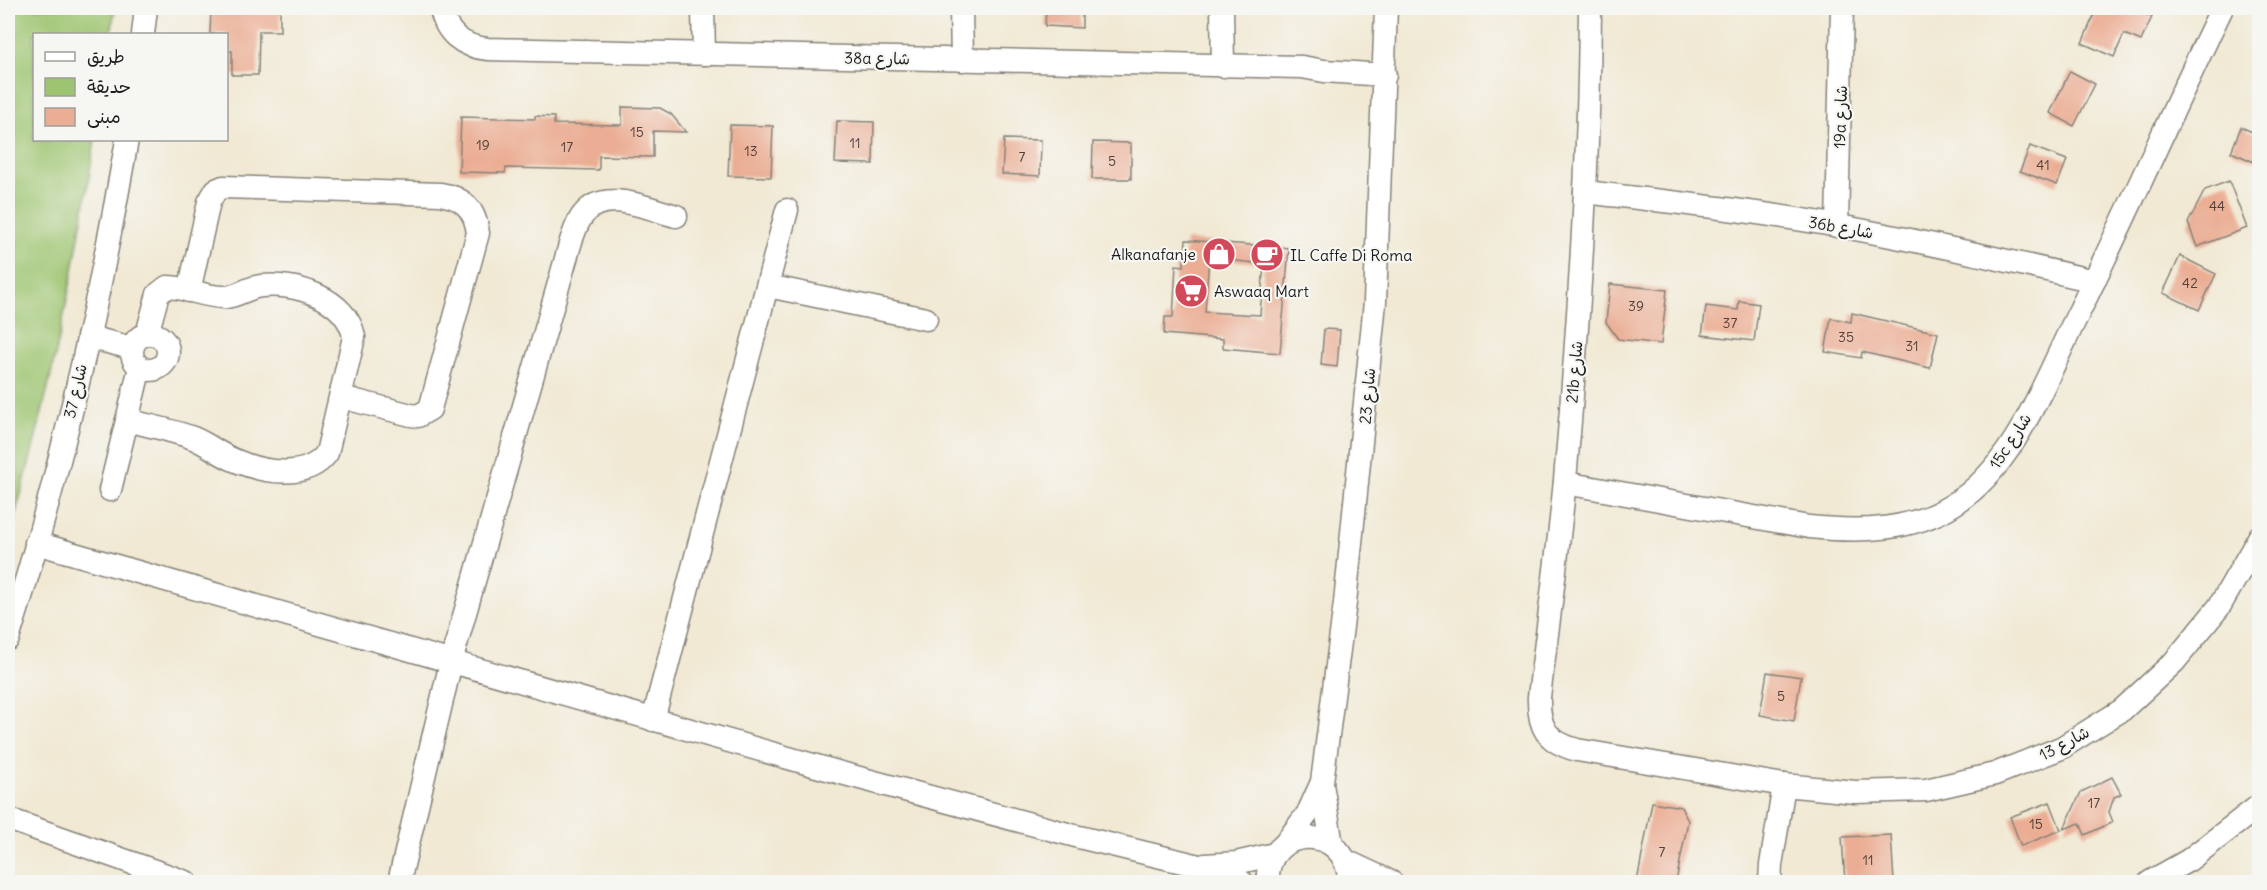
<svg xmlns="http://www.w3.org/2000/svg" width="2267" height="890" font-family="Delius,'Playpen Sans Arabic',sans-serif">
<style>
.green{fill:#9dc470;stroke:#5c7046;stroke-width:1.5}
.building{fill:#ebae94;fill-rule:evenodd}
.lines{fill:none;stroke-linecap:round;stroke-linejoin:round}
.minor-casing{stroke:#868278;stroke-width:25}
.minor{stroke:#fff;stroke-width:22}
.labels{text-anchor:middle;stroke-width:4.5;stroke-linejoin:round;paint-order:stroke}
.number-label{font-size:14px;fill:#50403a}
.street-label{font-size:16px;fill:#1c1c1c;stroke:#f6f6f2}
.poi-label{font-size:16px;fill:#1c1c1c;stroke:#f6f6f2;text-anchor:start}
</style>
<rect width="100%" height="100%" fill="#f6f6f2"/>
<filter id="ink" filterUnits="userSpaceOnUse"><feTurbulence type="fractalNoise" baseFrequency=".0167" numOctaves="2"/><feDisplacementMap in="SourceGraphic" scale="12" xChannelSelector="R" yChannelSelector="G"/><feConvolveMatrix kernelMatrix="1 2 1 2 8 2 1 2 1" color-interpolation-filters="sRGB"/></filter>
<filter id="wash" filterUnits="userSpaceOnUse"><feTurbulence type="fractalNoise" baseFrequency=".008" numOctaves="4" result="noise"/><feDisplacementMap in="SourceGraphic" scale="24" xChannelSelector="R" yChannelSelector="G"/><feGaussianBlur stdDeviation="1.35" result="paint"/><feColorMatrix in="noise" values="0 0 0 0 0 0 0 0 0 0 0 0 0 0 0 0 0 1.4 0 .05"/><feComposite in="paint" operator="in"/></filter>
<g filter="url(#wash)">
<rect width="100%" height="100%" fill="#f1e9d4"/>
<path class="green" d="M8 8H115L111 34H34V140H95C75 275 46 409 8 540Z"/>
<g id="blocks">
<g class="building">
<path d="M211 8H280V31H259L258 75H232V51H226V34H210Z"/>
<path d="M1046 8H1082V28L1045 26Z"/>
<path d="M2097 8H2129L2152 17 2141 41 2124 34 2114 57 2082 43Z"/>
<path d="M2070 71 2095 84 2074 126 2050 113Z"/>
<path d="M622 107 660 108 671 114 686 132 653 131V157L599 156V170L506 168 505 173 459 172 461 117 535 119V116L554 117V124L622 125Z"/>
<path d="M837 121 874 122 873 164 835 163Z"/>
<path d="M730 125 773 126 771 177 728 176Z"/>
<path d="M2241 127 2259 135V164L2231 152Z"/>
<path d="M1004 139 1041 140 1040 176 1002 174Z"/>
<path d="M1093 142 1131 143V179H1092Z"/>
<path d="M2030 146 2067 160 2057 185 2020 171Z"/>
<path d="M2229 181 2247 228 2197 247 2188 223 2205 190Z"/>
<path d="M1186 240 1289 248 1280 353 1223 348V339L1164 334 1165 317H1173L1176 265 1184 266ZM1209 258 1264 264 1260 315 1205 312Z"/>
<path d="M2180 256 2216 274 2199 310 2163 293Z"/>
<path d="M1610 284 1667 290 1661 344 1618 339 1606 322Z"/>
<path d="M1739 301 1759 304 1754 341 1702 335 1706 306 1738 310Z"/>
<path d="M1852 313 1938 333 1930 368 1862 352 1861 358 1825 352 1831 318 1851 322Z"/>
<path d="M1324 329 1340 330 1337 367 1321 365Z"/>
<path d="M1767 672 1801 677 1794 721 1760 715Z"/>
<path d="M2112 777 2121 794 2114 797 2109 812 2113 822 2085 835 2080 823 2064 829 2081 792Z"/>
<path d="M1652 802 1681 807 1688 821 1676 882H1637Z"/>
<path d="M2050 802 2061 830 2021 846 2010 817Z"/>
<path d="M1891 835 1894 882H1845L1842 837Z"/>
</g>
</g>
</g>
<g filter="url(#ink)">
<use href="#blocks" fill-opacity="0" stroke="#868278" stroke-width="1.5"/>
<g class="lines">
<defs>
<g id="minor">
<path d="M441 8C445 33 463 47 488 49L1302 67 1324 71 1385 75"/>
<path d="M703 8 704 54"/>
<path d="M961 8 962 60"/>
<path d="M1222 8 1223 66"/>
<path d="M1590 8C1589 165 1579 323 1565 480 1558 553 1548 625 1539 697 1538 728 1547 742 1577 750L1784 785 1855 792 1926 790 1995 774 2061 748 2122 710 2174 662 2219 607 2260 536"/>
<path d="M143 34 146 8"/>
<path d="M1585 192C1670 202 1755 211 1839 226 1925 242 2010 261 2094 281"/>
<path d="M1837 226 1842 8"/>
<path d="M768 286 926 319"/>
<path d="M189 291 209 202 216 190 223 187 440 194C463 197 475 209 478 233L430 409 418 416 411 415 341 397"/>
<circle cx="150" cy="352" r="18"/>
<path d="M88 337 132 348"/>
<path d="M127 420C149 426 172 430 193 438 208 444 219 454 234 460 261 472 307 481 327 453L354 337C347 298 295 282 261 286 249 287 238 296 226 297 206 298 187 287 167 287L158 294 147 334"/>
<path d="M1565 483 1809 527C1858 532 1911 532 1954 504 2015 466 2044 382 2075 320 2126 217 2172 111 2222 8"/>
<path d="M110 490 140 367"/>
<path d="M36 543 841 773 1079 837 1195 865 1242 882"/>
<path d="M8 639C60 476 98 308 127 140"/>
<path d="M653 720 787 210"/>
<path d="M1322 784 1332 845"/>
<path d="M8 819 186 882"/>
<path d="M1284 845 1308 813 1322 782 1345 603 1375 302 1386 8"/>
<path d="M1346 861 1391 882"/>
<path d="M1205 865 1236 863 1275 854"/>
<path d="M399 882 451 662 571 241C574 233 577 222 583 215 603 187 649 209 676 216"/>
<path d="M1268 882C1264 825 1349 821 1349 882"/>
<path d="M1770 882 1771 865 1784 785"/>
<path d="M2150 882 2189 860 2260 805"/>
</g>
</defs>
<use href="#minor" class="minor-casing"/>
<use href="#minor" class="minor"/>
</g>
</g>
<defs>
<symbol id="shop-disc" viewBox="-11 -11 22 22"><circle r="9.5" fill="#d1495b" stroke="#f6f6f2"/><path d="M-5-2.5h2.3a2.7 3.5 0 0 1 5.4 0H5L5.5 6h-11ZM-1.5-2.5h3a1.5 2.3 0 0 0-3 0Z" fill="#fff"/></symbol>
<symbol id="cafe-disc" viewBox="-11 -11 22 22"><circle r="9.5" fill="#d1495b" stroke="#f6f6f2"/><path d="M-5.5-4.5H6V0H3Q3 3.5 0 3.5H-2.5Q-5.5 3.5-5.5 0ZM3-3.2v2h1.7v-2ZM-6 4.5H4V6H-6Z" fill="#fff"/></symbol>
<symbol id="supermarket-disc" viewBox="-11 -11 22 22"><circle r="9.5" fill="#d1495b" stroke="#f6f6f2"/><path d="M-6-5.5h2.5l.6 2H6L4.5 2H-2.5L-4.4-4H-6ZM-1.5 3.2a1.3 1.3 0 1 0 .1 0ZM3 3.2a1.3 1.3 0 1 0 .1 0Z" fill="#fff"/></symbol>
</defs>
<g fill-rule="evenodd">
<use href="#shop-disc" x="1200" y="235" width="38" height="38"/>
<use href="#cafe-disc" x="1248" y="236" width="38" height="38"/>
<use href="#supermarket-disc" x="1172" y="272" width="38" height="38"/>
</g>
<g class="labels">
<g class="number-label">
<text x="637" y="137">15</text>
<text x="855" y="148">11</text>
<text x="483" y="150">19</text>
<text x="567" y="152">17</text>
<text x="751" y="156">13</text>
<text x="1022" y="162">7</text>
<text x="1112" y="166">5</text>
<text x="2043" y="170">41</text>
<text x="2217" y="211">44</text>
<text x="2190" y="288">42</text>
<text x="1636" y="311">39</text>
<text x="1730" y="328">37</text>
<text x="1846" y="342">35</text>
<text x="1912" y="351">31</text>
<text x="1781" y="701">5</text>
<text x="2094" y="808">17</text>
<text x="2036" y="829">15</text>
<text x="1662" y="857">7</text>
<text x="1868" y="865">11</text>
</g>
<g class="street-label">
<text transform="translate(877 58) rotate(1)" y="6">38a شارع</text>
<text transform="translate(1840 117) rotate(-88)" y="6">19a شارع</text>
<text transform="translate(1841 227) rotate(10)" y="6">36b شارع</text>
<text transform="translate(1574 372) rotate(-85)" y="6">21b شارع</text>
<text transform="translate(75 391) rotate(-77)" y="6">شارع 37</text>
<text transform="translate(1367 396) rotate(-85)" y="6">شارع 23</text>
<text transform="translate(2010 441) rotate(-57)" y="6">15c شارع</text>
<text transform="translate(2064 743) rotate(-28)" y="6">شارع 13</text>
</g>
<g class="poi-label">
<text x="1196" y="260" text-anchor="end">Alkanafanje</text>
<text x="1290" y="261">IL Caffe Di Roma</text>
<text x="1214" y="297">Aswaaq Mart</text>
</g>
</g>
<rect width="2267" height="890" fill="none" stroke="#f6f6f2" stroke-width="30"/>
<rect x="33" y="33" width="195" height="108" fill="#f6f6f2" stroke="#9f9f9c" stroke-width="1.5"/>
<rect x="45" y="52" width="30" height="9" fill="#ffffff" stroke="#9f9f9c" stroke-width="1.5"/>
<text x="87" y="63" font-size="18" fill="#1c1c1c">طريق</text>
<rect x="45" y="78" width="30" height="18" fill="#9dc470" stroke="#9f9f9c" stroke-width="1.5"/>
<text x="87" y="93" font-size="18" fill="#1c1c1c">حديقة</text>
<rect x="45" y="108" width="30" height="18" fill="#ebae94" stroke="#9f9f9c" stroke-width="1.5"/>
<text x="87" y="123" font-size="18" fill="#1c1c1c">مبنى</text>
</svg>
